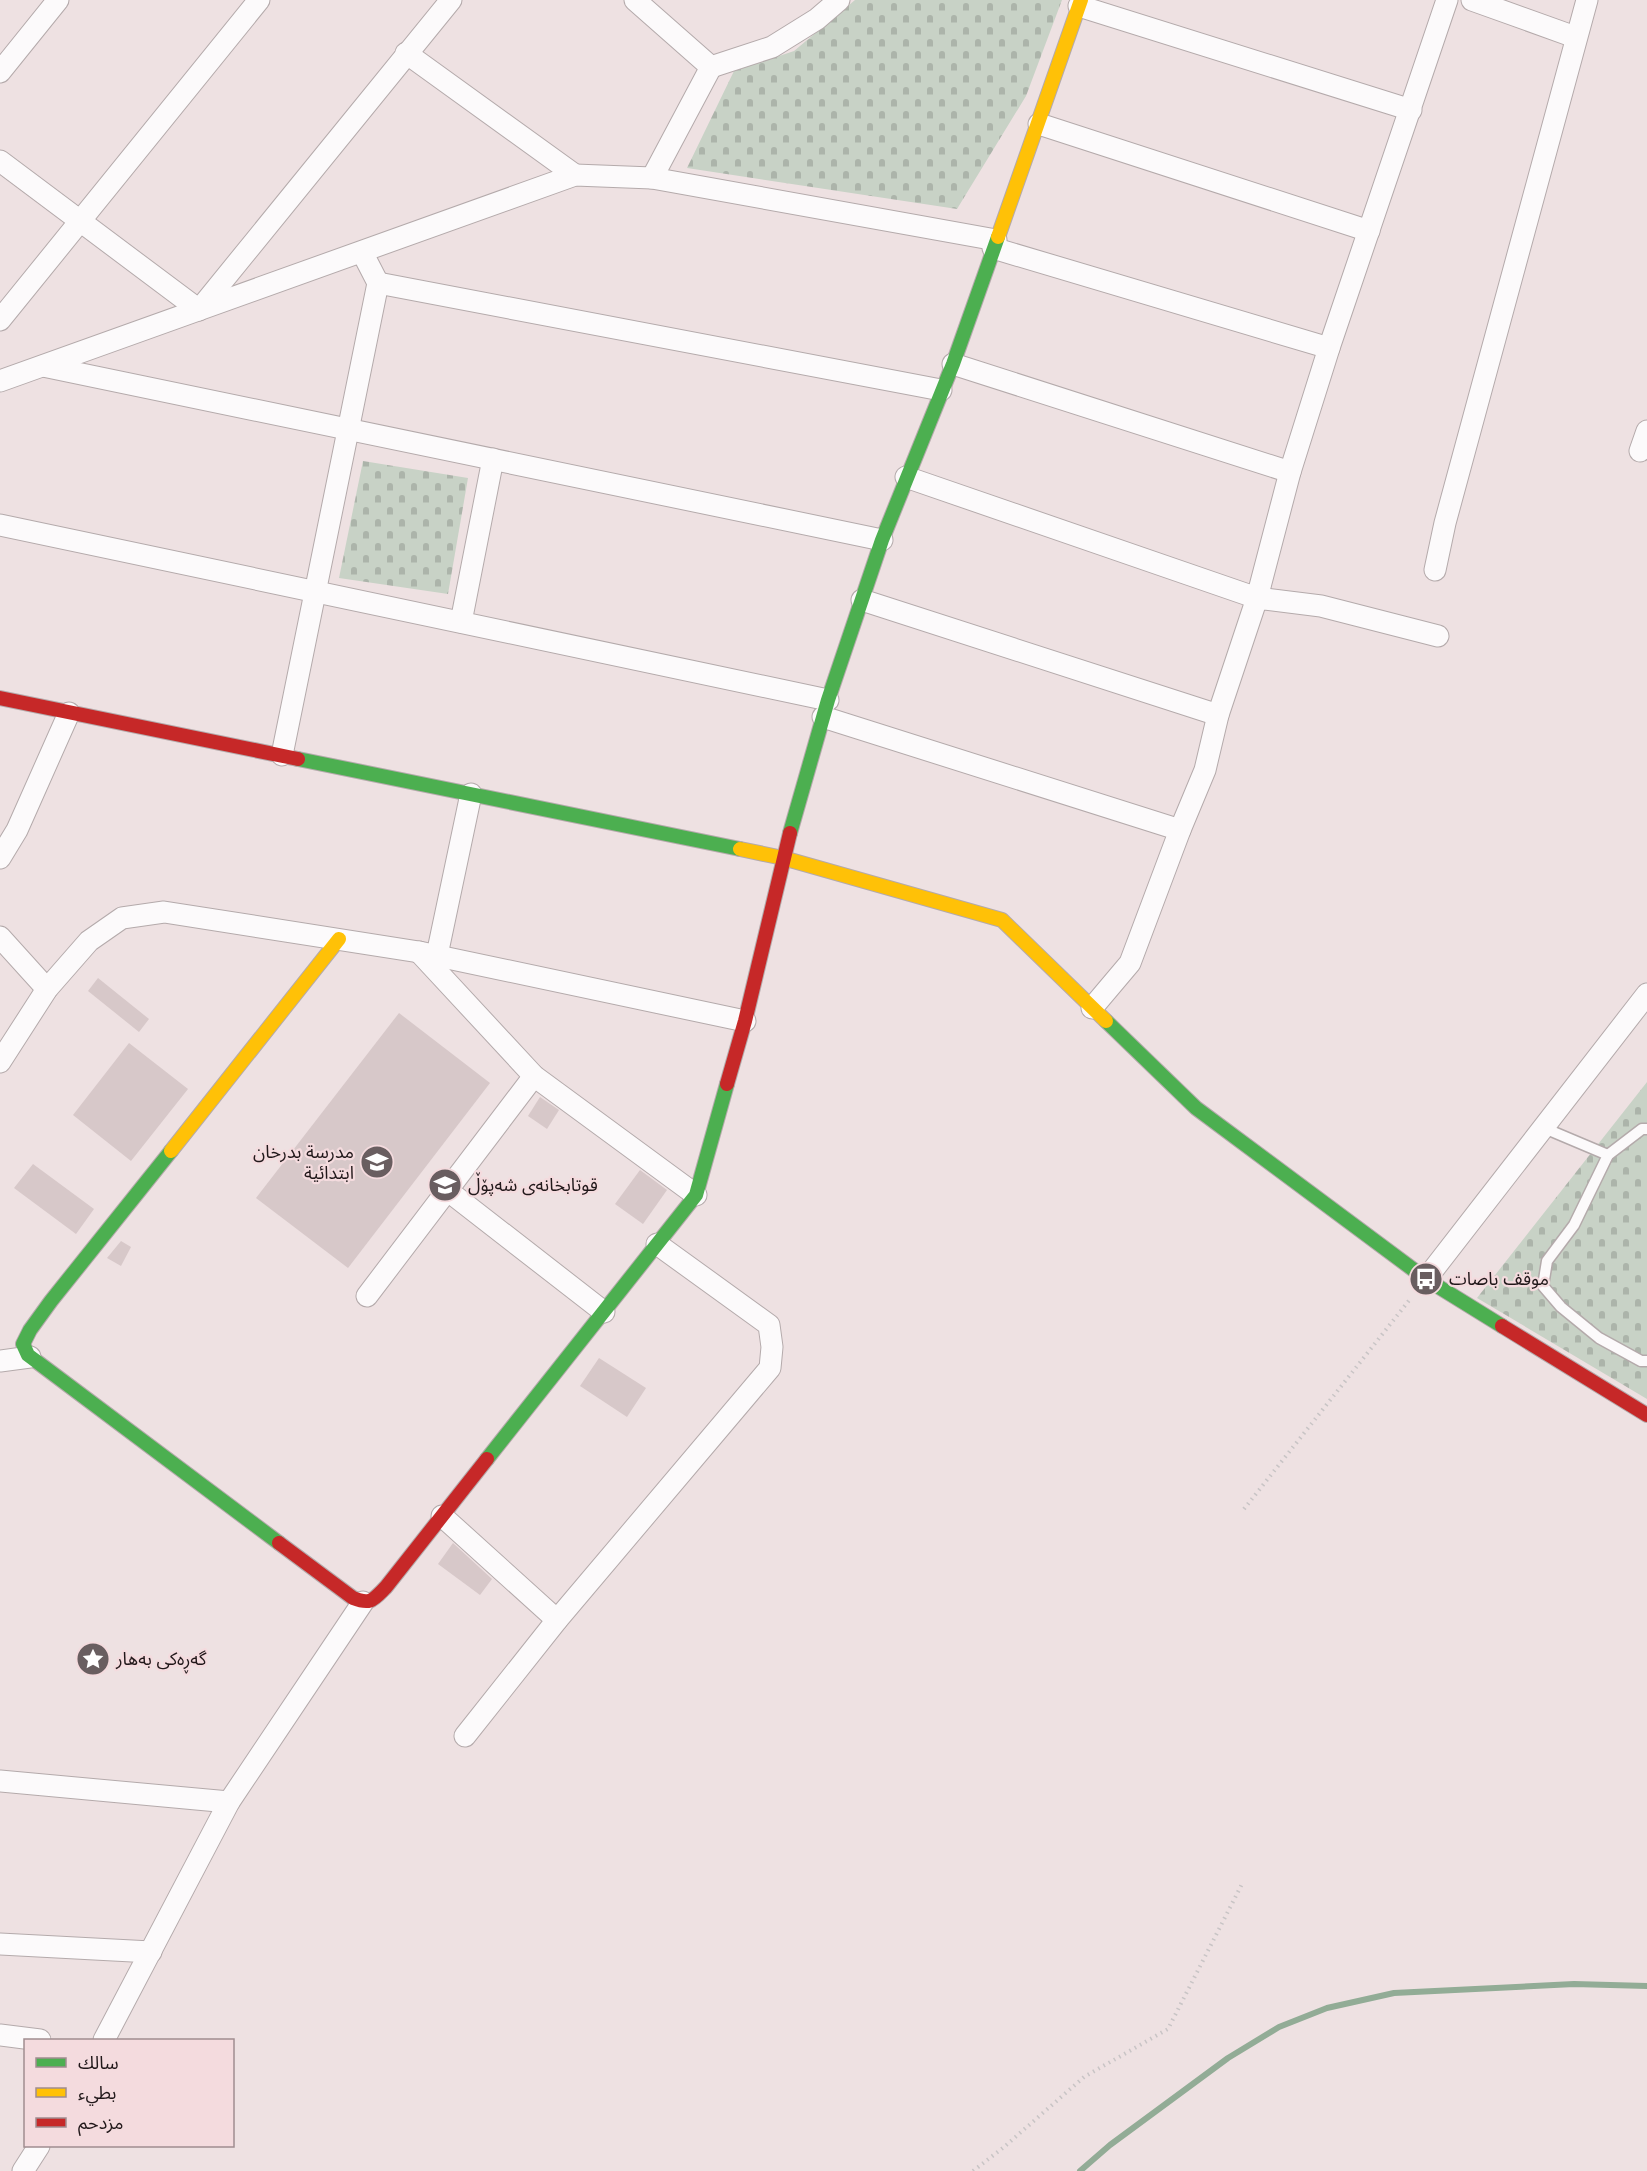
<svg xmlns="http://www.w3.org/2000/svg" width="1647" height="2171" font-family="Georgia,'Noto Sans Arabic',serif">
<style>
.cemetery{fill:url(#cemetery-stones)}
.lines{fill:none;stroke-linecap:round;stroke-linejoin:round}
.stream{stroke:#92ac96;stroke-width:6}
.building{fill:#d7c8c9}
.lane-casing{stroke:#b4aaab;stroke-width:13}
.street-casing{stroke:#b4aaab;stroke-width:23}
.fast-casing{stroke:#b4aaab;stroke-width:16}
.slow-casing{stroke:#b4aaab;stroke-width:16}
.jam-casing{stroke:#b4aaab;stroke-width:16}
.path{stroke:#c8c4c5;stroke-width:4;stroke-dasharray:1.5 4.5;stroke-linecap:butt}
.lane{stroke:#fcfafb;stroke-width:10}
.street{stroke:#fcfafb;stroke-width:21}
.fast{stroke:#4caf50;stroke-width:14}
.slow{stroke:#ffc107;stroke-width:14}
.jam{stroke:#c62828;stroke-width:14}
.labels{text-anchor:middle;stroke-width:4.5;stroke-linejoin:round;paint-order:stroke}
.poi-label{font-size:18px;fill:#21181a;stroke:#f4dbde;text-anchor:start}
</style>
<defs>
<pattern id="cemetery-stones" width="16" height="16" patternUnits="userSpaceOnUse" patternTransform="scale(1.5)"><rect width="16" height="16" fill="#c8d2c6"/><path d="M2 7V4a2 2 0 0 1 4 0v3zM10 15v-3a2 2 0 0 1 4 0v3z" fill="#acb4aa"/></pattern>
</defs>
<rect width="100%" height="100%" fill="#eee1e2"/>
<g class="cemetery">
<path d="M855 0H1062L1026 96 957 209 687 168 734 71 794 51Z"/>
<path d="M363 461 468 478 448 594 339 578Z"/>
<path d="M1647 1082V1399L1477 1298Z"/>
</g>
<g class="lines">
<path class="stream" d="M1080 2171 1110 2145 1228 2058 1279 2027 1327 2008 1394 1993 1574 1984 1647 1986"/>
</g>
<g class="building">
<path d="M98 978 149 1019 139 1032 88 991Z"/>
<path d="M399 1013 490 1083 348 1268 256 1198Z"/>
<path d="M129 1043 188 1089 131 1161 73 1115Z"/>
<path d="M540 1097 559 1110 547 1129 528 1116Z"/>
<path d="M33 1164 94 1209 76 1234 14 1188Z"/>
<path d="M640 1170 667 1190 643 1224 615 1204Z"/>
<path d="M121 1241 131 1247 121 1266 107 1258Z"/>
<path d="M599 1358 646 1388 627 1417 580 1386Z"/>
<path d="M453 1543 492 1579 480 1595 438 1564Z"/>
</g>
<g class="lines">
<defs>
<g id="lane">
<path d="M1544 1128 1608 1155"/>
<path d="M1647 1129H1642L1608 1155 1574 1225 1547 1261 1543 1286 1561 1307 1599 1338 1641 1361H1647"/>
</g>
<g id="street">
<path d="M635 0 711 67 652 178"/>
<path d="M1472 0 1575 37"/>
<path d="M1079 6 1411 110"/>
<path d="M406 53 575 175"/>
<path d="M711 67 772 47 817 19 839 0"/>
<path d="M0 72 58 0"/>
<path d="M1039 124 1369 231"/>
<path d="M0 161 199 310 451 0"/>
<path d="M993 248 1329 348"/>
<path d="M378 283 941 390"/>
<path d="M0 320 259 0"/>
<path d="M953 364 1290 472"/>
<path d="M43 366 882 540"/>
<path d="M0 381 575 175 652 178 996 240"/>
<path d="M1640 451 1647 431"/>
<path d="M906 477 1257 598 1290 472 1329 348 1447 0"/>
<path d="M0 525 828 700"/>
<path d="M1435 570 1445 523 1587 0"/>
<path d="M862 600 1218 715"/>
<path d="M461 622 493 459"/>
<path d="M823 717 1180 830"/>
<path d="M282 755 378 283 362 252"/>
<path d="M0 858 17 830 69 713"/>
<path d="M0 937 47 989"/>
<path d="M419 952 534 1076 696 1195"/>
<path d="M437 955 471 794"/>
<path d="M1092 1008 1130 963 1180 830 1205 770 1218 715 1257 598 1321 606 1438 636"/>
<path d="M0 1062 47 989 89 941 122 918 164 912 419 952 745 1021"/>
<path d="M447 1190 604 1312"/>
<path d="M1426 1279 1647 994"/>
<path d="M367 1296 534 1076"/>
<path d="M0 1361 30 1357"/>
<path d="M442 1516 557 1620"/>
<path d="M465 1736 557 1620 770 1368 772 1347 769 1325 657 1244"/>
<path d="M0 1781 229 1802"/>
<path d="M0 1944 151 1952"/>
<path d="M0 2035 40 2040"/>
<path d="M104 2040 229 1802 363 1602"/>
<path d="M23 2171 39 2146"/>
</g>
<g id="fast">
<path d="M298 759 740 849"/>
<path d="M790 833 828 700 882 540 953 364 998 237"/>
<path d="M1106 1021 1196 1108 1426 1279 1502 1326"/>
<path d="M171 1151 51 1301 30 1330 23 1344 28 1355 279 1543"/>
<path d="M487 1459 696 1195 727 1084"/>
</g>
<g id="slow">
<path d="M998 237 1081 0"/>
<path d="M740 849 783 858 1002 920 1106 1021"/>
<path d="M171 1151 339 939"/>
</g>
<g id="jam">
<path d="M0 698 298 759"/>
<path d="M727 1084 745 1021 790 833"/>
<path d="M1502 1326 1647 1415"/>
<path d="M279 1543 353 1598C371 1605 373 1600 386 1587L487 1459"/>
</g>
</defs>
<use href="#lane" class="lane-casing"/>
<use href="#street" class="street-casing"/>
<use href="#fast" class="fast-casing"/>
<use href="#slow" class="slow-casing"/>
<use href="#jam" class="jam-casing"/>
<g class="path">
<path d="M1244 1509 1411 1298"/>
<path d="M973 2171 1004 2147 1084 2077 1168 2029 1242 1884"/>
</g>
<use href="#lane" class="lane"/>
<use href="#street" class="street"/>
<use href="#fast" class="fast"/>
<use href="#slow" class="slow"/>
<use href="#jam" class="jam"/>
</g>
<defs>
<symbol id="school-disc" viewBox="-11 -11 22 22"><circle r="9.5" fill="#695e60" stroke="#f4dbde"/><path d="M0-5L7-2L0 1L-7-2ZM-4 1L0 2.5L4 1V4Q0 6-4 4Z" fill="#fff"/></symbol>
<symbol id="bus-disc" viewBox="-11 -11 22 22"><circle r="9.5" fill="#695e60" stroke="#f4dbde"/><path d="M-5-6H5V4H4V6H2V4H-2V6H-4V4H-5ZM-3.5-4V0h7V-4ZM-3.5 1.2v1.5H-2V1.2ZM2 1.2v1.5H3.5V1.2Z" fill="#fff"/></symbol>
<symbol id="sight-disc" viewBox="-11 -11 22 22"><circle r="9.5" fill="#695e60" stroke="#f4dbde"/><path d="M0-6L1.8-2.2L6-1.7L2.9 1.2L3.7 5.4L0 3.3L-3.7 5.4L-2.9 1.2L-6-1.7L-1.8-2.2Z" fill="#fff"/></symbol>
</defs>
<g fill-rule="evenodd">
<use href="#school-disc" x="358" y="1143" width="38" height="38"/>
<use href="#school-disc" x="426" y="1166" width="38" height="38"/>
<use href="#bus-disc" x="1407" y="1260" width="38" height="38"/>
<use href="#sight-disc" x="74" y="1640" width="38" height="38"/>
</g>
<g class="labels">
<g class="poi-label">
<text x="354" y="1158" text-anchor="end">مدرسة بدرخان<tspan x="354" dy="21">ابتدائية</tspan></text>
<text x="468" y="1191">قوتابخانەی شەپۆڵ</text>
<text x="1449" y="1285">موقف باصات</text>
<text x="116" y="1665">گەڕەکی بەهار</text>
</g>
</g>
<rect x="24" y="2039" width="210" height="108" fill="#f4dbde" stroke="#a08d90" stroke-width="1.5"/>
<rect x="36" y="2058" width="30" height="9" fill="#4caf50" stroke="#a08d90" stroke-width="1.5"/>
<text x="78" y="2069" font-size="18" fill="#21181a">سالك</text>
<rect x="36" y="2088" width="30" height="9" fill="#ffc107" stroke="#a08d90" stroke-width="1.5"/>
<text x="78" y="2099" font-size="18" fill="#21181a">بطيء</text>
<rect x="36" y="2118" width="30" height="9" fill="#c62828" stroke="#a08d90" stroke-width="1.5"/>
<text x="78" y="2129" font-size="18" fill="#21181a">مزدحم</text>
</svg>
